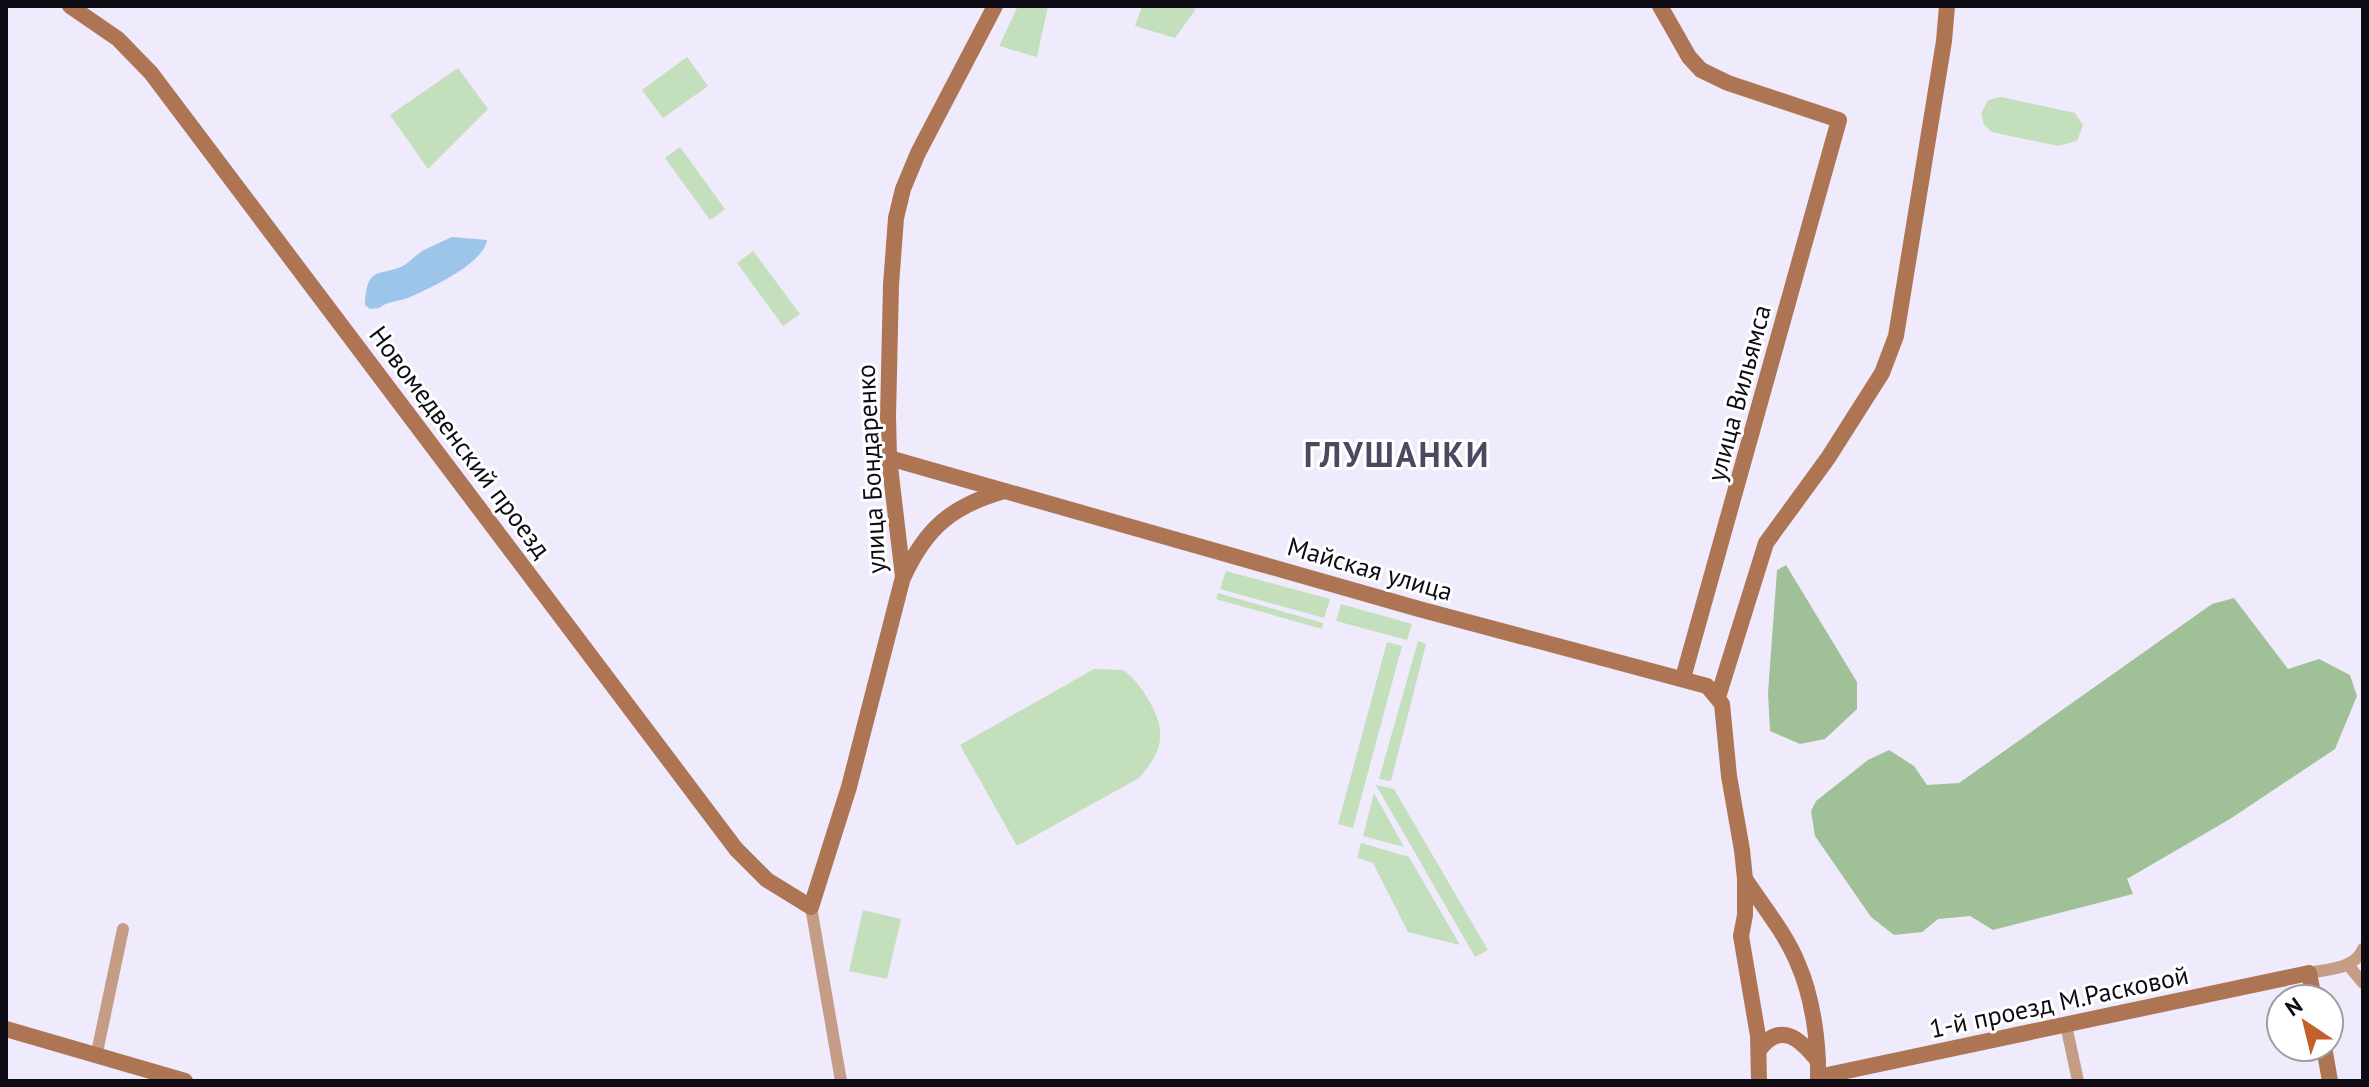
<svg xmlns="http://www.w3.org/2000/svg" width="2369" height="1087" font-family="'PT Sans',sans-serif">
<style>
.green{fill:#c3dfbb}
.forest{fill:#a0c097}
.water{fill:#9cc5e9}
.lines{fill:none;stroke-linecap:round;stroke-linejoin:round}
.street{stroke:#c59d87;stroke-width:12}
.secondary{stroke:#ae7554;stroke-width:16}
.labels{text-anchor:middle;stroke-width:6;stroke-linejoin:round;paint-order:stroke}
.street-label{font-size:26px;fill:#0d0b14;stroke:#fff}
.district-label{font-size:34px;font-weight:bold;letter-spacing:2px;fill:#4d475f;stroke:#fff}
</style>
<rect width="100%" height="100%" fill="#efebfd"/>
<g class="green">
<path d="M1018 6H1048L1037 57 999 46Z"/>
<path d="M1142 6H1185L1196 9 1175 38 1135 26Z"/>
<path d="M687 57 708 86 663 118 642 90Z"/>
<path d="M458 68 488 109 428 169 390 115Z"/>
<path d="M2001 97 2075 113 2083 125 2077 141 2058 146 1992 132 1984 125 1981 114 1988 100Z"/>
<path d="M680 147 725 209 710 220 665 158Z"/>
<path d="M753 251 800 314 783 326 737 263Z"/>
<path d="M1226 571 1330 599 1324 618 1220 589Z"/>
<path d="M1218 593 1323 623 1322 629 1216 599Z"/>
<path d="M1341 604 1412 624 1407 640 1336 621Z"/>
<path d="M1418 641 1426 644 1391 781 1379 779Z"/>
<path d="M1387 642 1402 646 1353 828 1338 824Z"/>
<path d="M1094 669 1123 670C1134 678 1141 687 1148 699 1167 731 1164 750 1139 778L1017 846 960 745Z"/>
<path d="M1376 785 1394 789 1488 950 1475 957Z"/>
<path d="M1374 793 1404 847 1363 836Z"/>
<path d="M1361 843 1409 857 1460 945 1408 932 1373 863 1357 858Z"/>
<path d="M863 910 901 919 887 979 849 971Z"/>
</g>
<g class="forest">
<path d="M1786 565 1857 682V709L1825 739 1800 744 1770 731 1768 693 1777 570Z"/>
<path d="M2234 598 2288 669 2319 659 2350 675 2357 696 2335 749 2230 819 2127 879 2133 894 1993 930 1970 916 1938 919 1922 932 1894 935 1871 917 1815 836 1811 811 1816 801 1868 760 1889 750 1914 766 1927 785 1959 783 2212 604Z"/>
</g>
<path class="water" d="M452 237 487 240C484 264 428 289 408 298 397 302 388 301 379 308L370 309 365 305C367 261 382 279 406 264 412 260 416 255 422 251 431 246 442 242 452 237Z"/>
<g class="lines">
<g class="street">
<path d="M811 907 841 1081"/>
<path d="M2348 965 2363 983"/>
<path d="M2309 973C2328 969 2355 969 2363 949"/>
<path d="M2066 1025 2078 1081"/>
<path d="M96 1057 123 929"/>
</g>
<g class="secondary">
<path d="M70 6 118 39 151 73 736 849 767 880 811 907 849 787 903 577 889 458 888 416 891 285 896 218 903 189 918 153 995 6"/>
<path d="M1660 6 1689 57 1701 70 1728 83 1839 120 1683 678"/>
<path d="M889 458 1419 609 1707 686 1722 704 1729 776 1742 850 1745 879V915L1741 936 1758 1036 1759 1081"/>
<path d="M904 576C926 528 952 506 1004 491"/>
<path d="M1718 697 1766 543 1828 458 1882 373 1896 336 1944 41 1947 6"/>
<path d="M1745 879C1763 906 1786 934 1798 964 1813 998 1819 1044 1818 1081"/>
<path d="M6 1029 185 1081"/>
<path d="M2324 1047 2330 1081"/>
<path d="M1759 1050C1781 1020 1801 1040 1818 1061"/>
<path d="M1818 1077 2309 973 2314 999"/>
</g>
</g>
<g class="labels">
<g class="street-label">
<text transform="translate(1739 393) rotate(-75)" y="9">улица Вильямса</text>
<text transform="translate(460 442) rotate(53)" y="9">Новомедвенский проезд</text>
<text transform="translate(871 469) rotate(-93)" y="9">улица Бондаренко</text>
<text transform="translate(1370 569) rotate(16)" y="9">Майская улица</text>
<text transform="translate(2059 1002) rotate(-12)" y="9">1-й проезд М.Расковой</text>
</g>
<g class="district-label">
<text x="1397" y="467">ГЛУШАНКИ</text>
</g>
</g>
<rect width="2369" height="1087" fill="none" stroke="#0d0b14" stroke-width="16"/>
<g transform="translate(2305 1023) rotate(325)"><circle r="38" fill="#ffffff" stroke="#9e9da1" stroke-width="2"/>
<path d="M0-6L14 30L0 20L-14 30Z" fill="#c35f2b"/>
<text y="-12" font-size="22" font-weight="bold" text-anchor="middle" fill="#0d0b14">N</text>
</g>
</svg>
